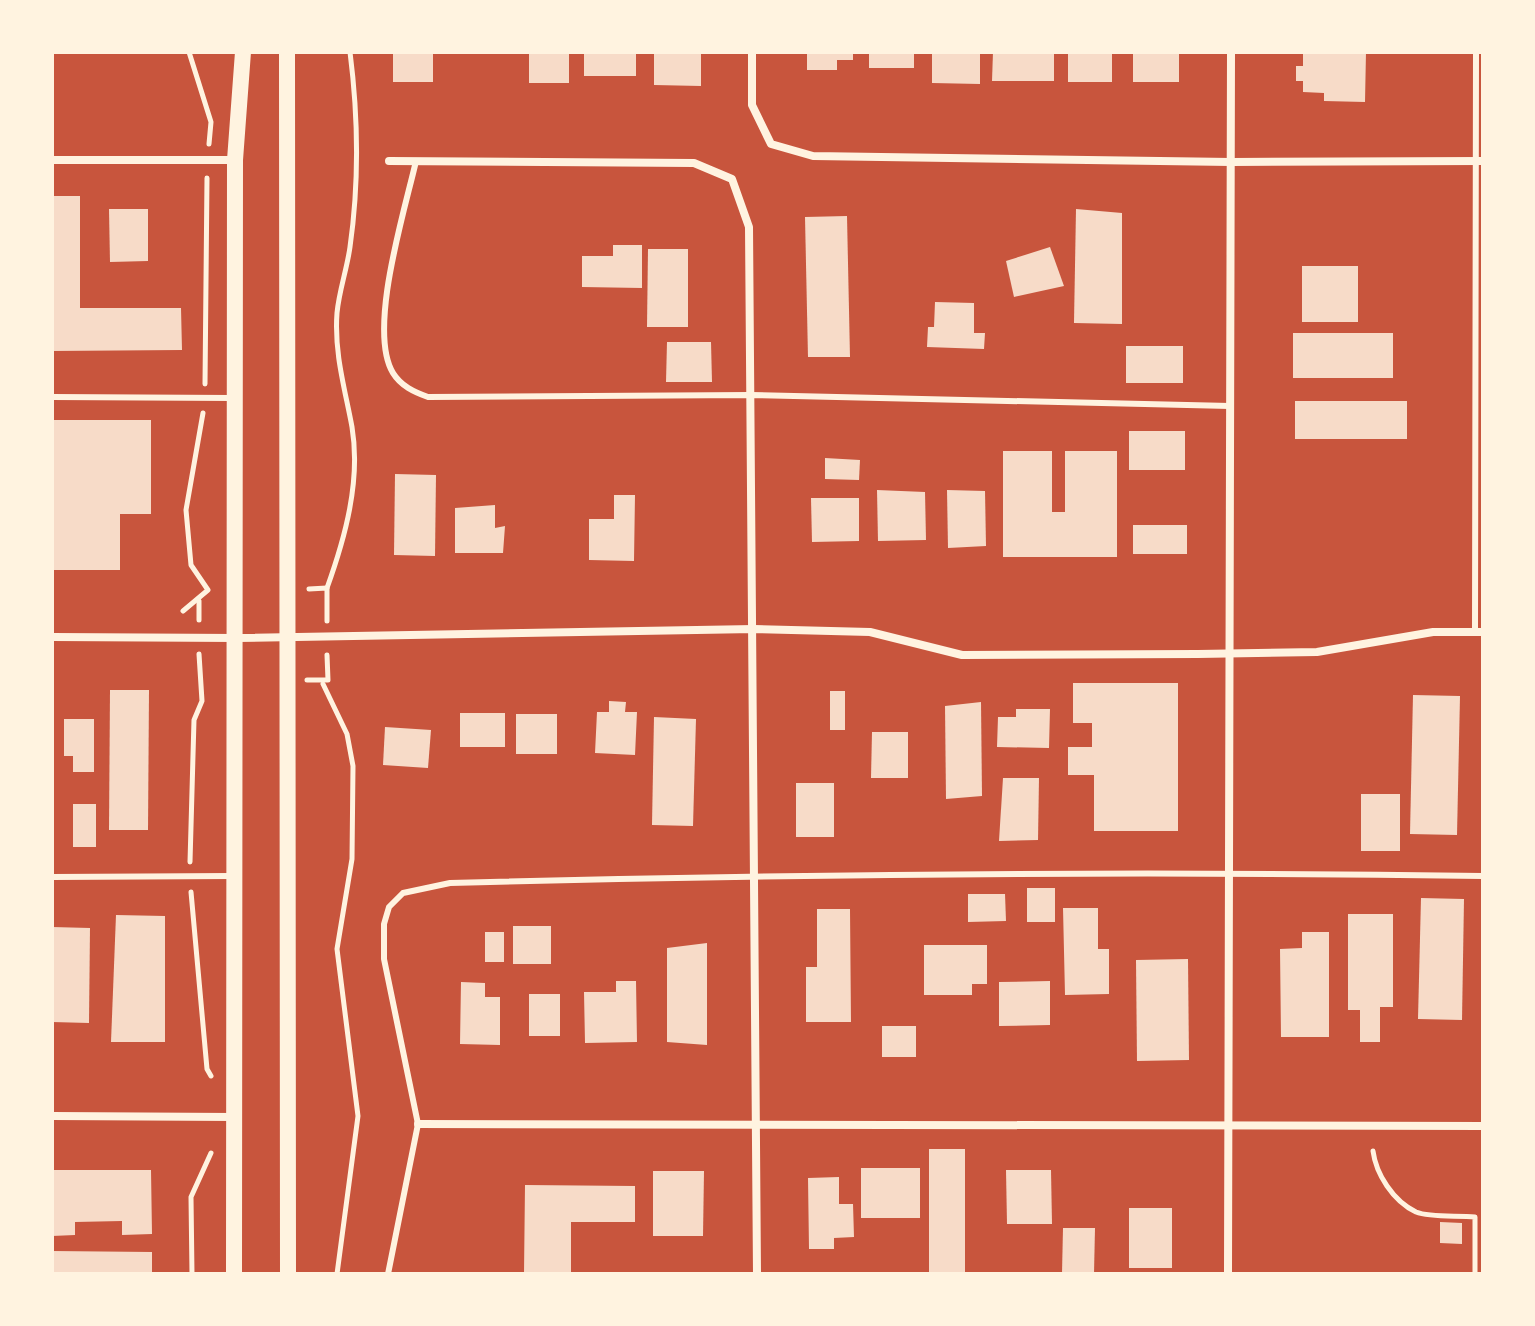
<svg xmlns="http://www.w3.org/2000/svg" width="1535" height="1326" font-family="'Golos Text',sans-serif">
<style>
.building{fill:#f7dbc8}
.lines{fill:none;stroke-linecap:round;stroke-linejoin:round}
.path{stroke:#fff3e0;stroke-width:5}
.service{stroke:#fff3e0;stroke-width:6}
.minor{stroke:#fff3e0;stroke-width:8}
.secondary{stroke:#fff3e0;stroke-width:16}
</style>
<rect width="100%" height="100%" fill="#c8553d"/>
<g class="building">
<rect x="393" y="52" width="40" height="30"/>
<rect x="529" y="52" width="40" height="31"/>
<rect x="584" y="52" width="52" height="24"/>
<path d="M654 52H701V86L654 85Z"/>
<path d="M807 52H853V60H837V70H807Z"/>
<rect x="869" y="52" width="45" height="16"/>
<path d="M932 52H980V84L932 83Z"/>
<path d="M993 52H1054V81H992Z"/>
<rect x="1068" y="52" width="44" height="30"/>
<rect x="1133" y="52" width="46" height="30"/>
<path d="M1303 52H1366L1365 102 1324 101V93L1303 92V81H1296V66H1303Z"/>
<path d="M52 196H80V308H181L182 350 52 351Z"/>
<path d="M109 209H148V261L110 262Z"/>
<path d="M1076 209 1122 213V324L1074 323Z"/>
<path d="M847 216 850 357H808L805 217Z"/>
<path d="M613 245H642V288L582 287V256H613Z"/>
<path d="M1050 247 1064 286 1014 297 1006 261Z"/>
<path d="M648 249H688V327H647Z"/>
<rect x="1302" y="266" width="56" height="56"/>
<path d="M935 302 974 303V333H985L984 349 927 347 928 327H934Z"/>
<rect x="1293" y="333" width="100" height="45"/>
<path d="M667 342H711L712 382H666Z"/>
<rect x="1126" y="346" width="57" height="37"/>
<rect x="1295" y="401" width="112" height="38"/>
<path d="M52 420H151V514H120V570H52Z"/>
<rect x="1129" y="431" width="56" height="39"/>
<path d="M1003 451H1052V512H1065V451H1117V557H1003Z"/>
<path d="M825 458 860 460 859 480 825 479Z"/>
<path d="M395 474 436 475 435 556 394 555Z"/>
<path d="M877 490 925 492 926 540 878 541Z"/>
<path d="M947 490 985 491 986 546 948 548Z"/>
<path d="M614 495H635L634 561 589 560V519H614Z"/>
<path d="M811 498H859V541L812 542Z"/>
<path d="M495 505V528L505 526 503 553H455V508Z"/>
<rect x="1133" y="525" width="54" height="29"/>
<path d="M1073 683H1178V831H1094V775H1068V747H1092V723H1073Z"/>
<path d="M110 690H149L148 830H109Z"/>
<rect x="830" y="691" width="15" height="39"/>
<path d="M1413 695 1460 696 1457 835 1410 834Z"/>
<path d="M609 701 626 702 625 712H637L635 755 595 753 597 712H609Z"/>
<path d="M981 702 982 796 946 799 945 706Z"/>
<path d="M1016 709H1050L1049 748 997 747 998 717H1016Z"/>
<rect x="460" y="713" width="45" height="34"/>
<rect x="516" y="714" width="41" height="40"/>
<path d="M654 717 696 719 693 826 652 825Z"/>
<path d="M64 719H94V772H73V756H64Z"/>
<path d="M385 727 431 730 428 768 383 765Z"/>
<path d="M872 732H908V778H871Z"/>
<path d="M1003 778H1039L1038 840 999 841Z"/>
<rect x="796" y="783" width="38" height="54"/>
<rect x="1361" y="794" width="39" height="57"/>
<rect x="73" y="804" width="23" height="43"/>
<rect x="1027" y="888" width="28" height="34"/>
<path d="M968 894H1005L1006 921 968 922Z"/>
<path d="M1421 898 1464 899 1462 1020 1418 1019Z"/>
<path d="M1063 908H1098V949H1109V994L1065 995Z"/>
<path d="M817 909H850L851 1022H806V967H817Z"/>
<path d="M1348 914H1393V1007H1380V1042H1360V1010H1348Z"/>
<path d="M116 915 165 916V1042H111Z"/>
<rect x="513" y="926" width="38" height="38"/>
<path d="M52 927 90 928 89 1023 52 1022Z"/>
<rect x="485" y="932" width="19" height="30"/>
<path d="M1302 932H1329V1037H1281L1280 949 1302 948Z"/>
<path d="M707 943V1045L667 1042V948Z"/>
<path d="M924 945H987V984H972V995H924Z"/>
<path d="M1188 959 1189 1060 1137 1061 1136 960Z"/>
<path d="M616 981H636L637 1042 585 1043 584 992H616Z"/>
<path d="M1050 981V1025L999 1026V982Z"/>
<path d="M461 982 485 983V997H500V1045L460 1044Z"/>
<rect x="529" y="994" width="31" height="42"/>
<rect x="882" y="1026" width="34" height="31"/>
<rect x="929" y="1149" width="36" height="125"/>
<rect x="861" y="1168" width="59" height="50"/>
<path d="M52 1170H151L152 1234 122 1235V1221L75 1222V1235L52 1236Z"/>
<path d="M1006 1170H1051L1052 1224H1007Z"/>
<path d="M653 1171H704L703 1236H653Z"/>
<path d="M839 1177V1204H853L854 1237 834 1238V1249H809L808 1178Z"/>
<path d="M525 1185 635 1186V1222H571V1274H524Z"/>
<rect x="1129" y="1208" width="43" height="60"/>
<path d="M1440 1222 1462 1223V1244L1440 1243Z"/>
<path d="M1063 1228H1095L1094 1274H1062Z"/>
<path d="M52 1251 152 1252V1274H52Z"/>
</g>
<g class="lines">
<g class="path">
<path d="M189 52 211 122 209 144"/>
<path d="M205 384 207 178"/>
<path d="M327 588C345 538 361 481 352 427 345 389 334 353 337 313 339 291 347 269 350 247 359 184 358 115 350 52"/>
<path d="M309 589 327 588V621"/>
<path d="M183 611 208 590 191 565 186 510 203 413"/>
<path d="M199 620V601"/>
<path d="M307 680H328L327 655"/>
<path d="M323 684 347 734 353 766 352 859 337 949 358 1116 337 1274"/>
<path d="M190 862 194 720 202 701 199 654"/>
<path d="M191 892 207 1069 211 1076"/>
<path d="M1373 1151C1376 1174 1393 1201 1416 1212 1431 1218 1458 1215 1475 1217V1274"/>
<path d="M192 1274 191 1197 211 1153"/>
</g>
<g class="service">
<path d="M416 161C405 210 367 330 393 373 401 386 414 392 428 397L751 395 1230 406"/>
<path d="M52 397 232 398"/>
<path d="M1475 632 1476 52"/>
<path d="M52 877 232 876"/>
<path d="M388 1274 418 1124 384 959V924L389 907 403 893 450 883C795 874 1139 871 1483 876"/>
</g>
<g class="minor">
<path d="M752 52V105L771 144 813 156 1231 162 1483 161"/>
<path d="M52 160H235"/>
<path d="M389 161 694 163 732 179 749 227 757 1274"/>
<path d="M52 637 237 638 754 629 870 632 962 655 1198 654 1317 652 1433 632H1483"/>
<path d="M52 1116 234 1117"/>
<path d="M418 1124 1483 1126"/>
<path d="M1228 1274 1231 52"/>
</g>
<g class="secondary">
<path d="M287 52 288 1274"/>
<path d="M234 1274 235 160 243 52"/>
</g>
</g>
<rect width="1535" height="1326" fill="none" stroke="#fff3e0" stroke-width="108"/>
</svg>
